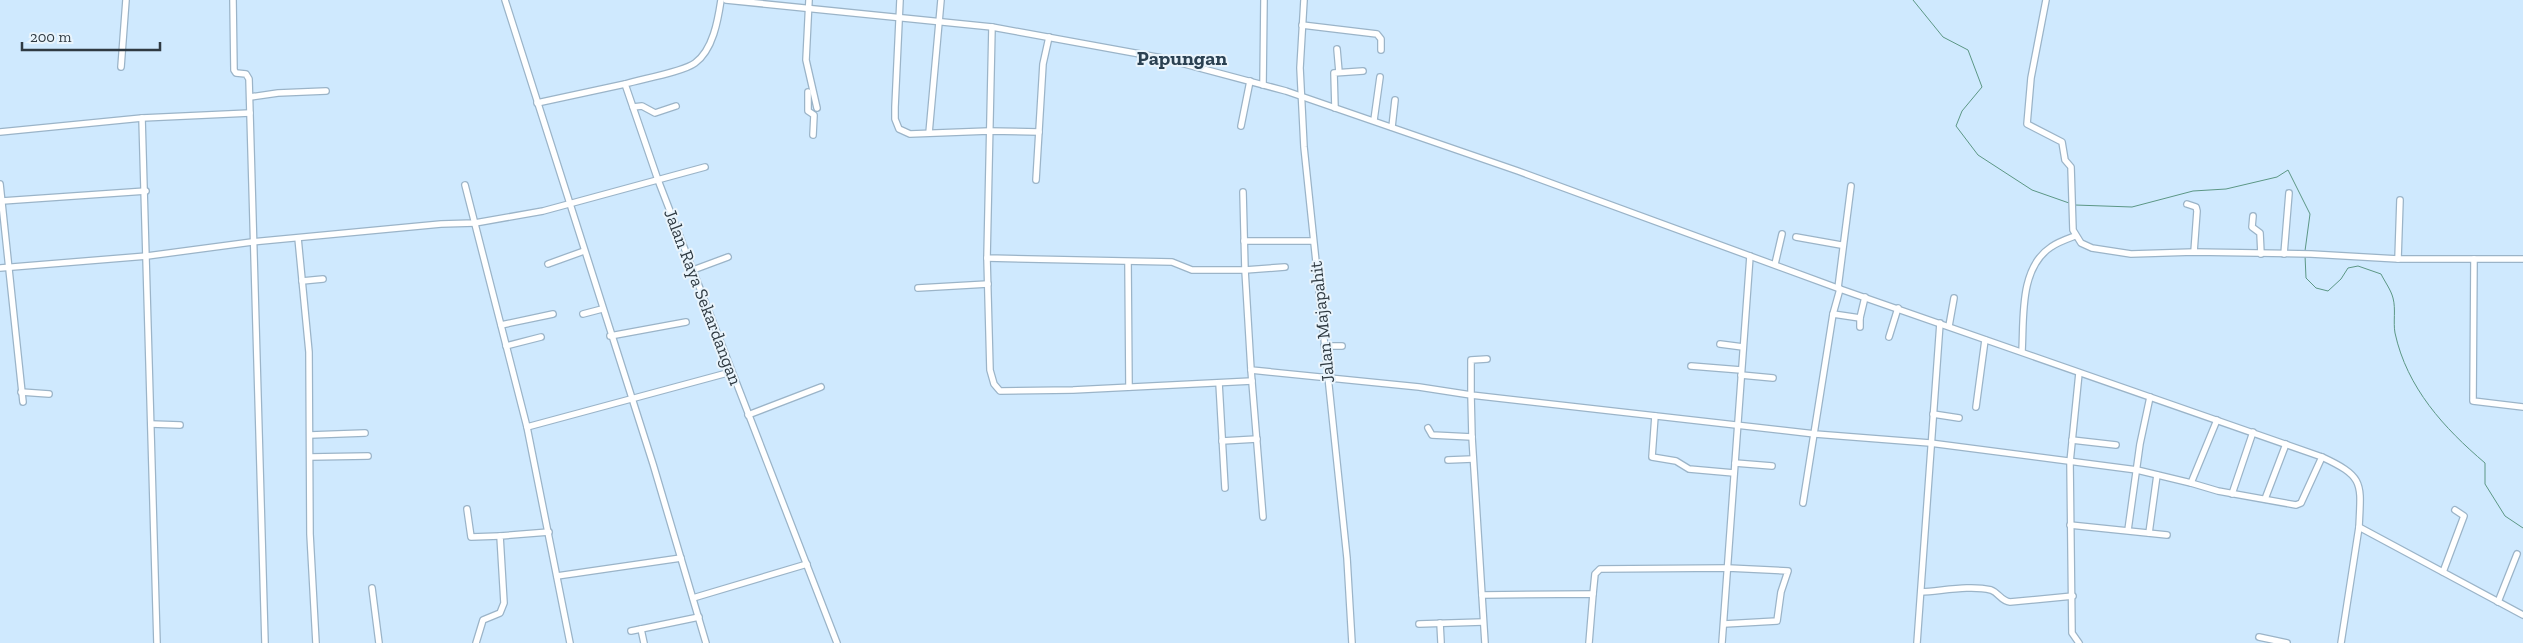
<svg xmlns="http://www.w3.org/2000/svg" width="2523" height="643" font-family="'Zilla Slab',serif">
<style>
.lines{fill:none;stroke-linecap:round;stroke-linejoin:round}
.stream{stroke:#5c9785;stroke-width:1}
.minor-casing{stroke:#9bb4c8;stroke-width:8}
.minor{stroke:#fff;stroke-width:5.5}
.labels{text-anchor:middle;stroke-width:4;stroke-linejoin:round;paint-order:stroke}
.street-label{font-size:18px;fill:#2f3a42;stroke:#e9f4fc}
.quarter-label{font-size:20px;font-weight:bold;fill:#2b4152;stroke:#e9f4fc}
</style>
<rect width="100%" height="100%" fill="#cfe9fe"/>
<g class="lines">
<g class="stream">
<path d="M1913 0 1943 37 1968 50 1982 87 1962 111 1956 126 1978 155 2032 190 2069 203"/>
<path d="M2075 205 2132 207 2193 191 2226 189 2277 177 2288 170 2310 214 2305 251"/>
<path d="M2305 255 2306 278 2316 288 2328 291 2341 279 2348 268 2358 266 2381 274C2385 282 2391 290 2393 298 2396 309 2393 322 2395 333 2407 388 2444 428 2485 463V484L2505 516 2523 528"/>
</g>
<defs>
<g id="minor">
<path d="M233 0 234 70 236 73 246 74 249 79 265 643"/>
<path d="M505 0 653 464 706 643"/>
<path d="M721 0C718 20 713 50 695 63 683 72 641 79 625 84L658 180 837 643"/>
<path d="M726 0 992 27 1162 58 1286 91 1518 171 1840 289 2322 457C2365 477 2361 483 2359 527"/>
<path d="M809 0 806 60 817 108"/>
<path d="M900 0 895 107V119L899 129 910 134 989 131 1039 132"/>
<path d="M1304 0 1300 68 1304 147 1347 558 1352 643"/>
<path d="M2046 0 2031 78 2027 124 2062 142 2065 160 2071 167 2073 230 2081 243 2092 248 2131 254 2194 252 2311 254 2398 259H2523"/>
<path d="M1302 25 1377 34 1381 39V50"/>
<path d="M992 27 987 258 1172 262 1192 270H1245L1251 370 1419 387 1471 395 1472 437 1485 643"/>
<path d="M1337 49 1339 72"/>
<path d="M121 67 126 0"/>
<path d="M1263 85 1264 0"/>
<path d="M808 92V111L814 115 813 135"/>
<path d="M250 97 278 93 326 91"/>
<path d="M537 103 625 84"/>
<path d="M633 107 642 106 655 113 676 106"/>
<path d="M1335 108 1334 73 1363 71"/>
<path d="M142 118 157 643"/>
<path d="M1374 120 1380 77"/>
<path d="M1241 126 1250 81"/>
<path d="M1392 127 1395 100"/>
<path d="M0 132 142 118 250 113"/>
<path d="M929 133 941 0"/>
<path d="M1036 180 1043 64 1049 37"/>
<path d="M0 184 23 402"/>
<path d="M465 185 527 427 570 643"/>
<path d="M1243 192 1245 270 1285 267"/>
<path d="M2 201 146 191"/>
<path d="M2187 204 2196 207 2197 211 2194 252"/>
<path d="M2253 216 2252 227 2260 233 2261 254"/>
<path d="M1796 237 1841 245"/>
<path d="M298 238 309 352 310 534 316 643"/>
<path d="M1244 241H1313"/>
<path d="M2284 254 2289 193"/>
<path d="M987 258 990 370 994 384 1000 391 1073 390 1252 381"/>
<path d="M2398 259 2400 200"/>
<path d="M2474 259 2473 401 2523 407"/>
<path d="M1128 262 1129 387"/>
<path d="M548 264 584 251"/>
<path d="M1775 264 1782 234"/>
<path d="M0 268 147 256 252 242 441 224 475 223 543 211 705 167"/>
<path d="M693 270 728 257"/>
<path d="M302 281 323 279"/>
<path d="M918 288 988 284"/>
<path d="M1838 288 1851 186"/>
<path d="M583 314 602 309"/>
<path d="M1833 314 1860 318 1865 297"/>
<path d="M1860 318V327"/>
<path d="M501 325 553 314"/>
<path d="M1949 326 1954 298"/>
<path d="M610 336 686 322"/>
<path d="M1889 337 1898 308"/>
<path d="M1720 344 1743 347"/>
<path d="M506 346 541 337"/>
<path d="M1324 346H1342"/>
<path d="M2022 351C2024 319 2019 268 2051 247 2058 242 2067 239 2075 236"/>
<path d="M1487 359 1471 360V395L1815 434 1930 443 2137 470 2191 483 2217 420"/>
<path d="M1691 366 1741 370"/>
<path d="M1251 370 1263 517"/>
<path d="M1741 375 1773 378"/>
<path d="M1219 383 1225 488"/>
<path d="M21 392 49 394"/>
<path d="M1976 407 1985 340"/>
<path d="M1933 414 1959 418"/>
<path d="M748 415 821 387"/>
<path d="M1655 416 1652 457 1676 461 1689 469 1734 473"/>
<path d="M151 424 180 425"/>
<path d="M527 427 731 372"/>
<path d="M1428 428 1432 435 1472 437"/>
<path d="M310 435 365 433"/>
<path d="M2072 440 2116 445"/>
<path d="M1222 441 1257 439"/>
<path d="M310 457 368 456"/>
<path d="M1448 460 1473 459"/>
<path d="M1735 463 1772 466"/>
<path d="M2191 483 2218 491 2296 505 2301 503 2322 457"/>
<path d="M2232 494 2253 432"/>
<path d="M2265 499 2286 444"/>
<path d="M1803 503 1833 314 1840 289"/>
<path d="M467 509 471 537 500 536"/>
<path d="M2070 525 2167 535"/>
<path d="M2128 530 2140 444 2150 397"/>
<path d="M2149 533 2157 475"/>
<path d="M2443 572 2464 516 2455 510"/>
<path d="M557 576 681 558"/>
<path d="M372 588 379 643"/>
<path d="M1921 592C1942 591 1970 585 1991 590 1999 593 2001 601 2010 602L2073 596"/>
<path d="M1593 594 1595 574 1600 569 1728 568 1788 571 1781 592 1777 621 1724 624"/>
<path d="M1482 595 1593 594 1589 643"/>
<path d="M693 598 807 564"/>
<path d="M2498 602 2517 554"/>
<path d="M1440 623 1441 642"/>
<path d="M1419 624 1483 622"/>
<path d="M631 631 641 629"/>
<path d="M2259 637 2287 643"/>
<path d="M476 643 483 620 500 613 504 603 500 536 549 532"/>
<path d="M644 643 641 629 699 617"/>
<path d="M1722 643 1750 256"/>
<path d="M1917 643 1940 323"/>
<path d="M2079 643 2072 633 2070 462 2079 373"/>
<path d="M2341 643 2359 527 2523 615"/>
</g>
</defs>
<use href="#minor" class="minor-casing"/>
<use href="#minor" class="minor"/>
</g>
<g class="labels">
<g class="street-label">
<text transform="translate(703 297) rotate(69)" y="6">Jalan Raya Sekardangan</text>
<text transform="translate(1322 322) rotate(-96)" y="6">Jalan Majapahit</text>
</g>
<g class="quarter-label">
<text x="1182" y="65">Papungan</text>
</g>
</g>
<path d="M22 42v8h138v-8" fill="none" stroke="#2f3a42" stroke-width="2.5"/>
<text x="30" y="42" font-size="15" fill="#2f3a42" stroke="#e9f4fc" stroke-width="4" paint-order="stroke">200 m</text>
</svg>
